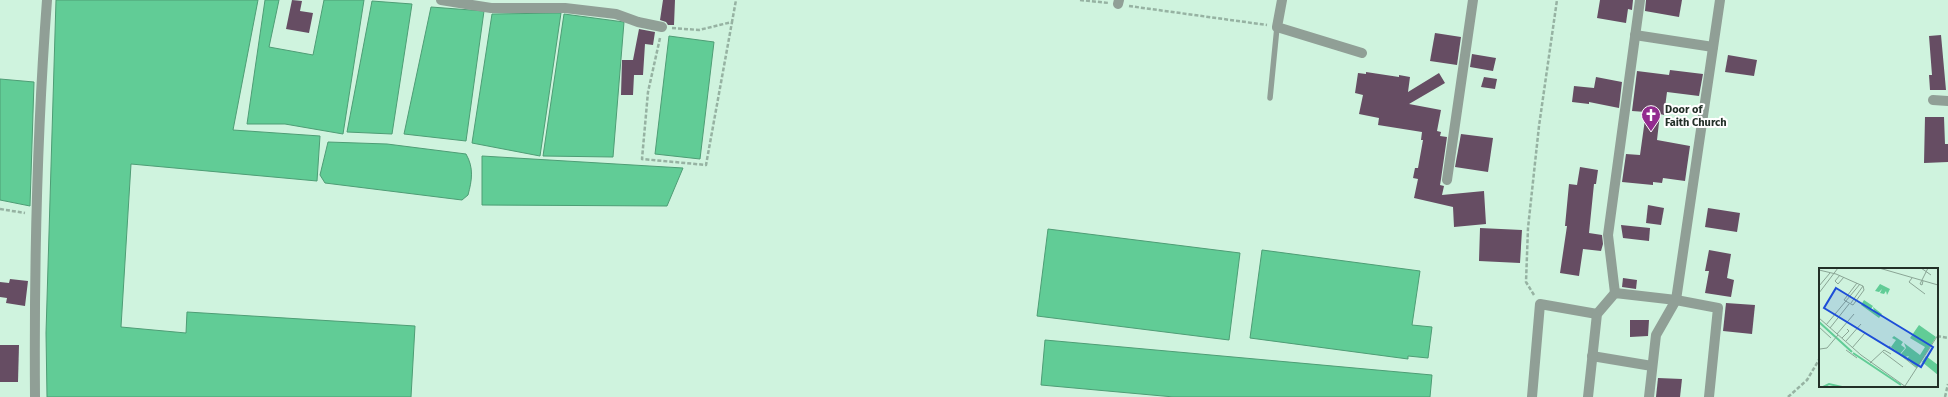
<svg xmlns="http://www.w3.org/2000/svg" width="1948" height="397" font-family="'Fira Sans',sans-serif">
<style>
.water{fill:#61cc96;stroke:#4e9d75}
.building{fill:#664d63}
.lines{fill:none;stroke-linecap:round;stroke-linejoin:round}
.path{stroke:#96b2a2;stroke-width:2.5;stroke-dasharray:4 2;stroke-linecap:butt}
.service{stroke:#909f96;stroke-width:5.5}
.minor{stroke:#909f96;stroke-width:10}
.labels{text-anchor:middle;stroke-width:4;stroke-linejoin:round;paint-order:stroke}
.poi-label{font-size:11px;font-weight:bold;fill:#222f27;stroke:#fff;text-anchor:start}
.inset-river{fill:none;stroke:#61cc96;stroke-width:2}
.inset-road{fill:none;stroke:#8aa595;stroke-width:1}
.view{fill:#1d4ed8;fill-opacity:0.15;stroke:#1d4ed8;stroke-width:2}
.inset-edge{fill:none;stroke:#222f27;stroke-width:2}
</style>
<rect width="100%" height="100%" fill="#cff3de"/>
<g class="water">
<path d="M56 0H258L233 130 320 136 317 181 131 164 121 327 186 333 187 312 415 326 411 397H47L46 333Z"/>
<path d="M265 0H279L269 47 313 55 324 0H364L343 134 285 124H247Z"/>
<path d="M372 1 412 4 392 134 347 132Z"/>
<path d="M431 7 484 11 466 141 404 134Z"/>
<path d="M561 13 540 156 472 143 492 14Z"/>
<path d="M564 14 624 22 613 157 543 156Z"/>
<path d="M669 36 714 42 700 159 655 154Z"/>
<path d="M0 79 34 82 30 206 0 200Z"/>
<path d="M328 142 387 144 466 154C474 168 472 180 468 195L462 200 325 183 320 175Z"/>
<path d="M482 156 683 168 667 206 482 205Z"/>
<path d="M1048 229 1240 253 1229 340 1037 316Z"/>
<path d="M1262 250 1420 271 1412 325 1432 327 1428 358 1408 356V359L1250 338Z"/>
<path d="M1045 340 1432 375 1430 397H1174L1041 385Z"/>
</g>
<g class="building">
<path d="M292 0 302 1 300 11 313 13 309 33 286 29Z"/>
<path d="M663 0H675L674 25H668L666 22 660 20Z"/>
<path d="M1600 0H1633L1632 10 1628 9 1626 23 1597 18Z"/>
<path d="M1646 0H1682L1679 17 1645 11Z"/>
<path d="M639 29 655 32 653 45 645 44 643 75H634L633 95H621L622 60H633Z"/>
<path d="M1435 33 1461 37 1457 65 1430 61Z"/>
<path d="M1941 35 1946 90H1930L1929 75H1932L1929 36Z"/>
<path d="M1472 54 1496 58 1493 71 1470 67Z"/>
<path d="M1728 55 1757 60 1754 76 1725 72Z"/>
<path d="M1670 70 1703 74 1699 96 1667 92 1664 115 1660 114 1657 140 1690 146 1685 181 1663 178 1662 183 1653 182V185L1622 182 1626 154 1640 155 1646 112 1632 111 1637 71 1669 75Z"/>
<path d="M1366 72 1399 77V75L1410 77 1408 92 1439 73 1445 83 1409 104 1441 110 1437 131 1441 132 1440 136 1447 137 1441 179 1440 185 1444 186 1442 195 1484 191 1486 224 1454 227 1453 207 1414 198 1418 179 1413 178 1415 168H1418L1423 140H1421L1422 132 1378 125 1379 118 1359 114 1363 95 1355 93 1358 73 1366 74Z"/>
<path d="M1484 77 1497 79 1495 89 1481 87Z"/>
<path d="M1596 77 1622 82 1619 108 1589 102V104L1572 102 1574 86 1594 88Z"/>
<path d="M1925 117H1944L1945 144H1948V162L1924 163Z"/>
<path d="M1461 134 1493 138 1488 172 1455 167Z"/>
<path d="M1580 167 1598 170 1596 184H1594L1589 233 1602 235 1603 244 1601 251 1583 249 1579 276 1560 273 1567 226H1565L1569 184 1577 185Z"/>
<path d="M1648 205 1664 208 1661 225 1646 223Z"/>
<path d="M1708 208 1740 213 1737 232 1705 227Z"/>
<path d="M1621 225 1650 228 1649 241 1623 238Z"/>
<path d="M1480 228 1522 230 1520 263 1479 261Z"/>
<path d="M1709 250 1731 254 1727 278 1734 280 1731 297 1705 293 1709 271H1705Z"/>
<path d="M1623 278 1637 280 1636 289 1622 287Z"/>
<path d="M10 279 28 281 25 306 6 303 7 298 0 297V282L9 283Z"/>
<path d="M1726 303 1755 305 1752 334 1723 331Z"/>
<path d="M1630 320H1649L1648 336 1630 337Z"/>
<path d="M0 345H19L18 382H0Z"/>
<path d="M1658 378 1682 379 1680 397H1656Z"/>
</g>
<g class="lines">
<g class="path">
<path d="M1080 0 1109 3"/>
<path d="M1129 6 1267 25"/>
<path d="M672 28 699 30 732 22 736 0"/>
<path d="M660 38 648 92 642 159 706 165 732 22"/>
<path d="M0 209 25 213"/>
<path d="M1534 295 1526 282 1528 228 1539 126 1557 0"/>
<path d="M1937 336 1948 338"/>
<path d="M1788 397 1807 380 1820 358"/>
<path d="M1945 397 1948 384"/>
</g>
<path class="service" d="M1270 98 1277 27"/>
<g class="minor">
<path d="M441 0 491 8H565L616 14 638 22 662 27"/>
<path d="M1282 0 1277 27 1362 53"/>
<path d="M1118 4 1119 0"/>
<path d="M1635 35 1713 47"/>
<path d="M1933 100 1948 101"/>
<path d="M1447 180 1473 0"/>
<path d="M1615 293 1608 235 1640 0"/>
<path d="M1592 356 1652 366"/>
<path d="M35 397C34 265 37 132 47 0"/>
<path d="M1532 397 1540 304 1597 314"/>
<path d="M1588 397 1597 314 1615 293 1676 300 1718 308 1709 397"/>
<path d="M1649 397 1656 335 1676 300 1720 0"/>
</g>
</g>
<defs>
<symbol id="church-pin" viewBox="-11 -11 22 30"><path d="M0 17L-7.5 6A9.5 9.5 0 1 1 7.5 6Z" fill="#932b8f" stroke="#fff"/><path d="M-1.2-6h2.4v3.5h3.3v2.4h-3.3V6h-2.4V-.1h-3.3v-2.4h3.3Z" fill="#fff"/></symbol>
</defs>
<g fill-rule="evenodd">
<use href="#church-pin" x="1640" y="104" width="22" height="30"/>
</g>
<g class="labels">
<g class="poi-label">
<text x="1665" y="113">Door of<tspan x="1665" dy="13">Faith Church</tspan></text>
</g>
</g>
<g transform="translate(1819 268)">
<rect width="119" height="119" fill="#cff3de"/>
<path d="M61 16 71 21 68 27 67 23 65 26 61 25 63 21 60 24 56 23ZM45 32 54 38 52 41 55 43 54 39 63 46 60 50 42 37ZM100 57 117 69 98 100 88 91 90 88 86 89 82 86 87 80 85 75 101 87 106 79 91 70ZM75 68 84 74 82 77 86 80 81 86 72 79 77 72 73 70ZM107 88 119 97V107L103 94Z" fill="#61cc96"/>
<path class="inset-river" d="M0 54 33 84M34 85 82 117M4 119 10 116 23 119"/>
<path class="inset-road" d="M60 0 119 17M102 0 112 7M0 2 17 6 44 18M21 7 16 13 19 16 25 9M93 10 90 14 106 26M104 13 103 17 101 16 109 0M38 15 25 32 30 35 34 37 45 22 44 18M0 18 11 5M0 25 19 0M32 35 44 18M0 50 42 87 87 119M7 57 41 16M0 59 12 70M11 60 30 36M18 66 35 46M23 70 30 63 28 61M27 73 42 56M70 78 98 100M33 80 46 65M1 81 8 80 19 67M27 82 38 90M64 84 84 99M51 95 65 82 72 86M86 118 119 67"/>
<path class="view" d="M17 20 114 79 102 99 5 40Z"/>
<rect width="119" height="119" class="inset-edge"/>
</g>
</svg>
